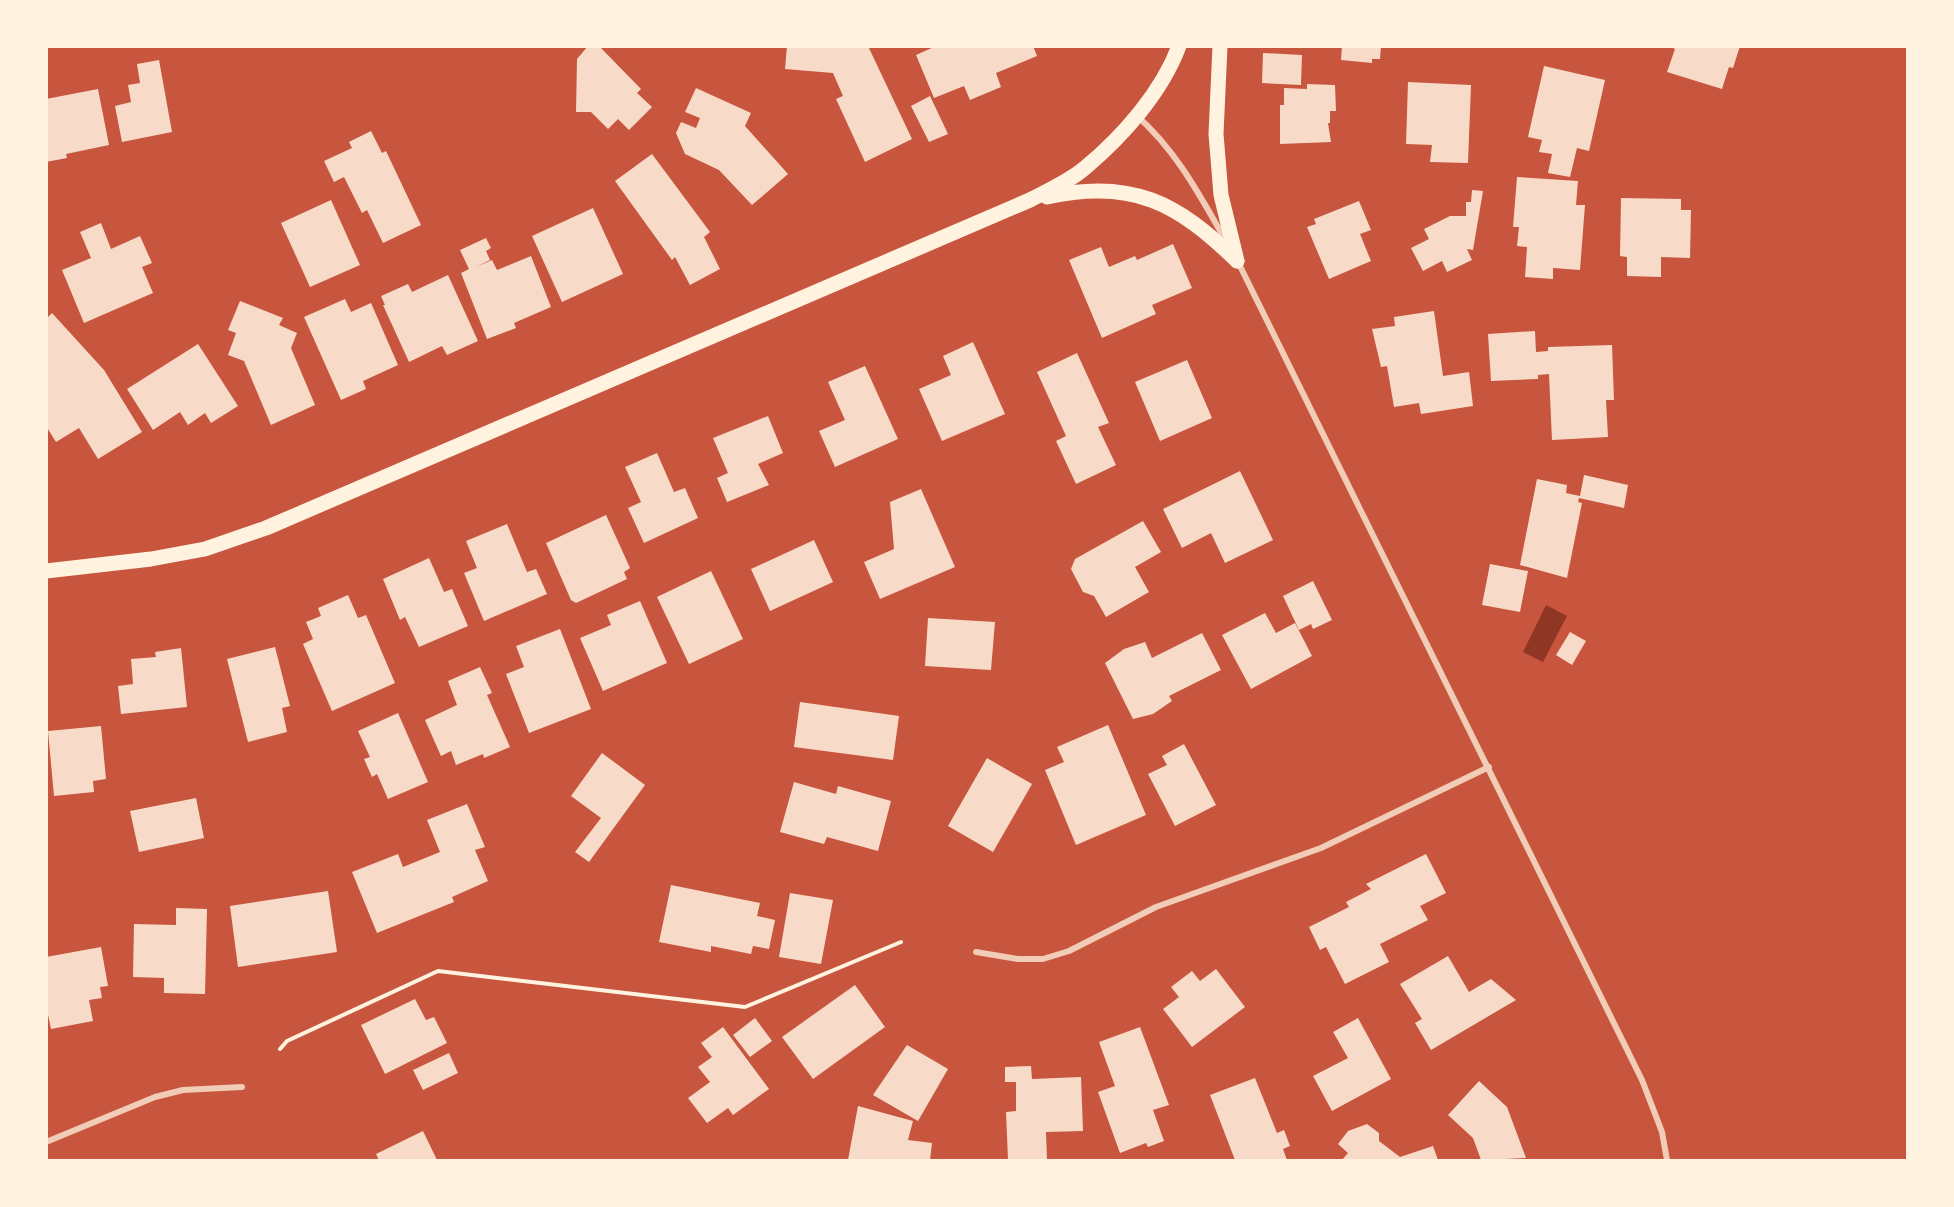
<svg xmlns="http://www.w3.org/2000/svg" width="1954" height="1207" font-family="'Playfair Display',serif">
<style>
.water{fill:#8f3625}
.building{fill:#f7dbc8}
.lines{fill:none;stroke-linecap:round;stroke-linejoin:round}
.path{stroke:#fff3e0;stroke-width:4}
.minor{stroke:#f1ccb7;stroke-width:6}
.primary{stroke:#fff3e0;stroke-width:15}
</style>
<rect width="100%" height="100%" fill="#c8553d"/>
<path class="water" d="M1546 605 1567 616 1543 662 1523 652Z"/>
<g class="building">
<path d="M588 46H599L641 89 637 93 652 107 629 130 618 119 608 129 591 112H576L577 59Z"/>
<path d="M787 46H868L912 139 865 162 836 99 843 96 833 73 785 69Z"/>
<path d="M936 46H1033L1037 56 996 73 1001 87 970 100 964 86 934 98 916 55Z"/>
<path d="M1342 46H1381L1380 59H1372V63L1341 60Z"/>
<path d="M1669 46H1740L1733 68 1729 67 1722 89 1667 72 1675 49Z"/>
<path d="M1263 53 1302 55 1301 85 1262 83Z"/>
<path d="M159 60 172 132 122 142 115 106 131 102 128 85 140 83 137 64Z"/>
<path d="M1544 66 1605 80 1589 151 1577 148 1570 177 1548 173 1552 154 1539 152 1542 140 1528 137Z"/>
<path d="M1408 82 1471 85 1468 163 1430 162 1432 145 1406 144Z"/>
<path d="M1307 84 1335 85 1336 111H1330V123H1328L1331 142 1280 144V105H1284V88L1307 89Z"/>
<path d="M696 88 751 113 745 126 788 174 752 205 719 170 685 154 676 133 681 122 696 128 700 118 685 112Z"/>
<path d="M98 89 109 145 66 154 67 158 46 162V99Z"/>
<path d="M930 96 948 134 929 142 911 106Z"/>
<path d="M371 131 382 153 386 151 421 225 383 243 367 210 362 213 344 177 334 182 324 161 352 148 349 142Z"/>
<path d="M652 154 710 232 704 237 720 269 690 285 675 257 672 260 615 181Z"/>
<path d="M1517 177 1578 181 1576 205H1585L1580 270 1553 268V279L1525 277 1527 247 1517 246 1519 227H1513Z"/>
<path d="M1472 190 1483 191 1473 250 1467 249 1472 260 1447 272 1442 261 1423 271 1411 248 1429 239 1424 229 1450 216H1466V202H1471Z"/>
<path d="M1621 198 1681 199V210H1691L1690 258 1661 257V277L1627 276V257L1620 256Z"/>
<path d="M331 200 360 265 310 287 281 223Z"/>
<path d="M1359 201 1371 230 1360 234 1371 261 1329 279 1307 227 1316 224 1314 219Z"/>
<path d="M593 208 623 274 562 302 532 236Z"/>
<path d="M101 223 111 249 140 236 152 263 142 267 153 293 84 323 62 270 91 258 80 232Z"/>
<path d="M486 238 491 248 486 251 490 260 476 267 492 260 497 270 531 256 551 307 514 323 516 328 487 339 461 273 469 269 460 250Z"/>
<path d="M1173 244 1192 288 1152 305 1156 314 1102 338 1069 260 1101 247 1109 267 1135 256 1137 260Z"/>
<path d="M448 275 478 341 447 355 442 346 409 362 383 305H385L381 296 408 284 412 292Z"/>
<path d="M345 299 351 312 371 303 398 365 363 381 366 389 341 400 304 317Z"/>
<path d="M240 301 283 318 279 325 297 333 291 348 315 405 271 425 244 361 228 355 236 333 228 330Z"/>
<path d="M1434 311 1443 376 1469 372 1473 406 1421 414 1419 403 1394 407 1387 366 1381 367 1372 329 1395 326 1394 317Z"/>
<path d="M52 313 104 370 142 432 98 459 79 428 56 442 46 426V319Z"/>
<path d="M1535 331 1536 352 1548 351V347L1612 345 1614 400H1606L1608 437 1552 440 1549 374 1538 375V379L1491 381 1488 334Z"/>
<path d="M973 342 1005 414 942 441 919 389 951 375 943 356Z"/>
<path d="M198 344 238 406 211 423 205 413 188 425 180 412 153 430 127 389Z"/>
<path d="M1077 353 1109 423 1098 427 1116 465 1076 484 1056 441 1066 436 1037 372Z"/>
<path d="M1187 360 1212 418 1160 441 1135 382Z"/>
<path d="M865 366 898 439 835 467 819 431 845 420 828 382Z"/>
<path d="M768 416 783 453 758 464 769 485 727 502 717 478 728 473 713 438Z"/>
<path d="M657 453 674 492 685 488 698 518 644 543 628 508 641 502 625 467Z"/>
<path d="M1240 471 1273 540 1225 563 1211 533 1182 548 1163 509Z"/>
<path d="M1584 475 1628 485 1624 508 1579 498 1578 502 1582 503 1567 578 1520 565 1537 479 1567 485 1566 493 1580 496Z"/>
<path d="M921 489 955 567 880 599 864 562 894 549 890 502Z"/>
<path d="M606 515 630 568 624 572 627 579 576 603 571 600 546 543Z"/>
<path d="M1143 521 1161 552 1135 567 1149 592 1106 617 1094 596 1083 592 1071 569 1075 559Z"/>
<path d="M507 524 527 572 536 569 547 594 484 621 464 573 477 568 466 541Z"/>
<path d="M814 540 833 582 770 611 751 569Z"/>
<path d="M429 558 444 592 452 589 468 626 419 647 405 617 400 620 383 579Z"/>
<path d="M1490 564 1528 571 1520 612 1482 605Z"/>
<path d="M711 571 743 639 689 664 657 597Z"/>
<path d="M1313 581 1332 620 1313 629 1311 624 1299 630 1283 596Z"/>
<path d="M348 595 358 618 366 615 395 683 332 711 303 644 313 639 306 622 321 616 318 608Z"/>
<path d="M640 601 667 663 603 691 580 638 611 625 607 615Z"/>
<path d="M1265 613 1276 633 1295 623 1312 656 1251 689 1222 635Z"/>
<path d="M928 618 995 622 991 670 925 666Z"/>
<path d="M560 629 591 709 529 733 506 674 524 667 516 646Z"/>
<path d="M1570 632 1586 641 1572 665 1556 655Z"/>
<path d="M1202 633 1221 670 1169 696 1172 701 1153 714 1133 719 1105 663 1124 649 1145 642 1152 658Z"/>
<path d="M275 647 290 706 282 708 287 732 248 742 227 659Z"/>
<path d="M181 648 187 707 121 714 118 686 133 684 131 659 156 657 155 652Z"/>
<path d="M480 667 492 693 487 695 510 747 484 758 483 754 456 765 451 751 441 756 425 720 457 705 448 681Z"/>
<path d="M800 702 899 716 893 760 794 747Z"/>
<path d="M398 713 428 782 388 799 377 774 372 777 364 759 370 757 358 731Z"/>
<path d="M1108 725 1146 815 1076 845 1045 770 1064 762 1057 747Z"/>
<path d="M101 726 106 779 93 781 94 792 54 796 48 731Z"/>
<path d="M1184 744 1216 805 1175 826 1148 774 1167 765 1162 756Z"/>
<path d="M602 753 645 785 589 862 575 852 601 818 571 796Z"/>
<path d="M987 758 1032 784 993 852 948 826Z"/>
<path d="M794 782 836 794 838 786 891 801 878 851 827 837 824 844 780 832Z"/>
<path d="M196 798 204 838 139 852 130 811Z"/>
<path d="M467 804 485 847 475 850 488 881 452 897 454 902 377 933 352 872 398 854 403 867 440 852 427 820Z"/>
<path d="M1426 854 1446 893 1420 906 1428 920 1380 944 1389 962 1345 984 1326 947 1320 950 1309 927 1349 907 1346 902 1371 889 1366 884Z"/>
<path d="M671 885 760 903 757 916 775 920 769 949 753 946 751 954 711 946V952L659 942Z"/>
<path d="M328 891 337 952 238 967 230 906Z"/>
<path d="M790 893 833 900 821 964 779 957Z"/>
<path d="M176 908 207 909 205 994 164 993V978L133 977 134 924 176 925Z"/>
<path d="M101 947 108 986 100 987 102 998 89 1000 93 1021 51 1029 46 1005V957Z"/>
<path d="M1448 956 1469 992 1491 979 1516 1000 1431 1050 1415 1023 1422 1019 1400 984Z"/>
<path d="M1216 969 1245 1007 1192 1047 1163 1009 1179 997 1171 987 1192 971 1200 981Z"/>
<path d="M855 985 885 1027 813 1079 782 1037Z"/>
<path d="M415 999 426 1020 434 1017 447 1043 385 1074 361 1025Z"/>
<path d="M755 1018 772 1041 750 1057 733 1035Z"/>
<path d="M1358 1018 1391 1079 1332 1111 1313 1076 1348 1058 1333 1032Z"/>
<path d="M723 1027 769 1089 733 1115 728 1108 707 1123 688 1098 710 1082 698 1067 712 1057 701 1043Z"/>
<path d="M1140 1027 1169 1105 1153 1110 1164 1141 1148 1147 1146 1143 1120 1153 1098 1092 1115 1086 1099 1042Z"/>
<path d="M907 1045 948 1069 918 1121 873 1095Z"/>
<path d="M449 1053 458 1073 423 1090 413 1070Z"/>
<path d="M1031 1066 1032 1079 1081 1077 1083 1131 1046 1132 1047 1160H1008L1006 1112 1016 1111V1082H1005V1067Z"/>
<path d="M1255 1078 1277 1133 1284 1130 1290 1146 1283 1149 1287 1160H1235L1210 1095Z"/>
<path d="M1479 1081 1507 1107 1526 1158 1481 1160 1473 1138 1448 1115Z"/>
<path d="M858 1106 913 1121 908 1140 932 1143 930 1160H848Z"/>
<path d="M1367 1124 1379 1133V1141L1400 1157 1433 1146 1438 1160H1342L1348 1153 1338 1144 1348 1131Z"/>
<path d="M423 1131 437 1160H379L376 1154Z"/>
</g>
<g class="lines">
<path class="path" d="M280 1049 287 1041 438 971 745 1007 901 942"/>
<g class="minor">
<path d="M1136 115C1177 151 1200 196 1227 243"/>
<path d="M1238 262 1642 1080 1662 1132 1667 1160"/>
<path d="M976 952 1018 959H1043L1069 951 1156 907 1321 848 1489 767"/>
<path d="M46 1142 155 1097 183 1090 242 1087"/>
</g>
<g class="primary">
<path d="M1220 46 1216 134 1221 195 1237 261"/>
<path d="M1047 197C1132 178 1178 203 1237 261"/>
<path d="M46 571 151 559 205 549 266 528 1030 200C1049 190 1070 181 1086 167 1123 136 1162 92 1179 46"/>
</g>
</g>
<rect width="1954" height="1207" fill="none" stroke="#fff3e0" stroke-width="96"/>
</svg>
